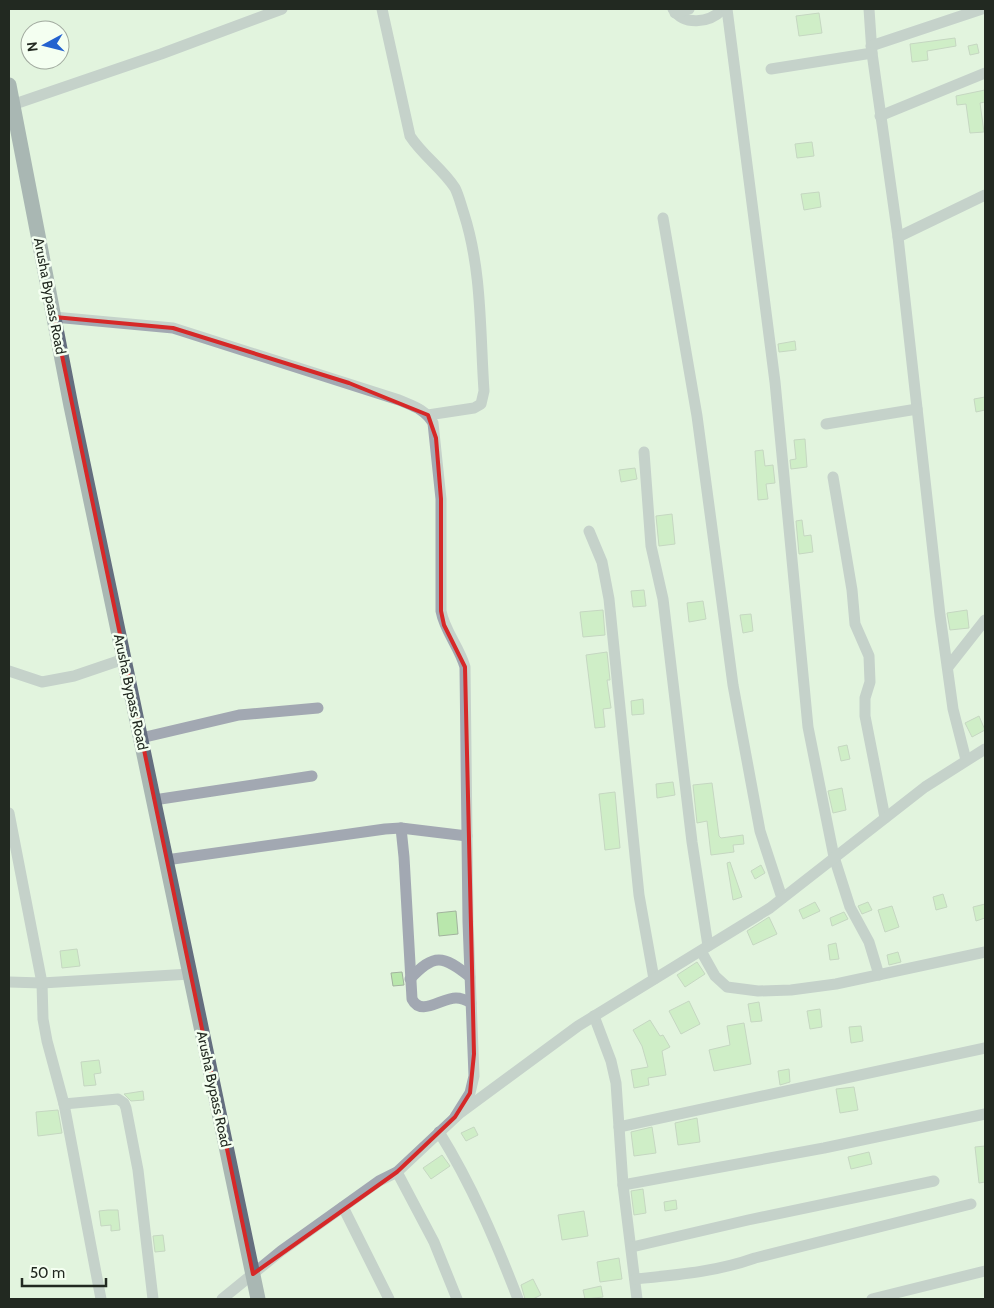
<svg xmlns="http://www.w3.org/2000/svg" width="994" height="1308" font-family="Cabin,sans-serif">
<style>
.building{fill:#b9e7ac;stroke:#a2b39e}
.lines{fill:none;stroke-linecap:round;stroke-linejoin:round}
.minor{stroke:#a2a8b2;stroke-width:11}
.major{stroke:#646e7f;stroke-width:15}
.marked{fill:none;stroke:#d62828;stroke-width:4;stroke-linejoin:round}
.labels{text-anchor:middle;stroke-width:5;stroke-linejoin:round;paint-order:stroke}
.street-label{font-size:14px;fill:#222921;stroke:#f4fff1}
</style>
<rect width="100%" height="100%" fill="#e2f4de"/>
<g class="building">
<path d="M819 13 822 33 799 36 796 16Z"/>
<path d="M955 38 956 46 927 51 928 60 912 62 910 44Z"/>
<path d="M977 44 979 53 970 55 968 46Z"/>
<path d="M985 90V102L980 103 984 132 970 133 966 104 957 105 956 96Z"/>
<path d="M812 142 814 156 797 158 795 144Z"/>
<path d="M819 192 821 207 804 210 801 194Z"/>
<path d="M795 341 796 350 779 352 778 344Z"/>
<path d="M985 397V410L976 412 974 399Z"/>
<path d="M805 439 807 467 791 469 790 460 796 459 794 440Z"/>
<path d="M763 450 765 466 773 465 775 483 766 484 768 499 758 500 755 451Z"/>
<path d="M635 468 637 479 621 482 619 470Z"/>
<path d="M672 514 675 544 659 546 656 516Z"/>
<path d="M802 520 804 536 811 535 813 552 799 554 796 521Z"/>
<path d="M644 590 646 606 633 607 631 591Z"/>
<path d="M703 601 706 619 689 622 687 603Z"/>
<path d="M603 610 605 635 583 637 580 612Z"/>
<path d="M967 610 969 628 950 630 947 613Z"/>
<path d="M751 614 753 631 743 633 740 615Z"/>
<path d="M607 652 610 680H607L611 708 603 709 605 727 595 728 586 655Z"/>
<path d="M643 699 644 714 632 715 631 701Z"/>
<path d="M979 716 985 730 972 737 965 723Z"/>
<path d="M847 745 850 759 841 761 838 747Z"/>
<path d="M673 782 675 795 657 798 656 784Z"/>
<path d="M712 783 719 836 721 838 743 835 744 844 733 845 734 852 711 855 707 821 697 823 693 785Z"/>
<path d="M842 788 846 810 833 813 828 791Z"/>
<path d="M615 792 620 848 605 850 599 794Z"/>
<path d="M730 862 742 897 733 900 727 863Z"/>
<path d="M761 865 765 873 755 879 751 871Z"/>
<path d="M943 894 947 907 936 910 933 897Z"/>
<path d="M815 902 820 911 803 919 799 910Z"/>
<path d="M868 902 872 910 862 914 858 906Z"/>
<path d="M985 904V918L976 921 973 907Z"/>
<path d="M892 906 899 927 885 932 878 910Z"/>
<path d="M456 911 458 934 439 936 437 913Z"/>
<path d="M844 912 848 919 832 926 830 918Z"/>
<path d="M769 917 777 934 753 945 747 931Z"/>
<path d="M836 943 839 959 830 960 828 945Z"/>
<path d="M77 949 80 966 62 968 60 951Z"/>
<path d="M898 952 901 962 889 965 887 955Z"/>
<path d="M697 962 705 974 685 987 677 975Z"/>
<path d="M402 972 404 985 393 986 391 973Z"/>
<path d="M689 1001 700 1024 681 1034 669 1011Z"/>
<path d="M759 1002 762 1021 751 1022 748 1004Z"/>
<path d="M820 1009 822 1027 810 1029 807 1011Z"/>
<path d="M650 1020 660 1036 663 1035 670 1047 662 1051 666 1075 648 1078 649 1085 634 1088 631 1070 648 1067 642 1046 633 1030Z"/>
<path d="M744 1023 751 1064 714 1071 709 1050 730 1045 727 1026Z"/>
<path d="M861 1026 863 1041 851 1043 849 1027Z"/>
<path d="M99 1060 101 1073 94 1074 96 1085 84 1086 81 1062Z"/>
<path d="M789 1069 790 1082 780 1085 778 1071Z"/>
<path d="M854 1087 858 1110 840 1113 836 1089Z"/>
<path d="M143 1091 144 1100 131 1101 124 1094Z"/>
<path d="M58 1110 62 1133 38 1136 36 1112Z"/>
<path d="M697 1118 700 1142 678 1145 675 1123Z"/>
<path d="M474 1127 478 1135 466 1141 461 1133Z"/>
<path d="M652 1127 656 1153 634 1156 631 1132Z"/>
<path d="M985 1146V1182L979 1183 975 1147Z"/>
<path d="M869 1152 872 1164 851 1169 848 1157Z"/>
<path d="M442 1155 450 1166 431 1179 423 1168Z"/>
<path d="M643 1189 646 1213 634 1215 631 1191Z"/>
<path d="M676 1200 677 1209 665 1211 664 1202Z"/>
<path d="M108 1210H118L120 1230 111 1231V1225L101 1226 99 1211Z"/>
<path d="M584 1211 588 1236 562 1240 558 1215Z"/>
<path d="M163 1235 165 1251 155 1252 153 1236Z"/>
<path d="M619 1258 622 1279 600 1282 597 1262Z"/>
<path d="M533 1279 541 1295 533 1299H525L521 1285Z"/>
<path d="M601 1286 603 1297 585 1299 583 1290Z"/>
</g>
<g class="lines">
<g class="minor">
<path d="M382 9 410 136C423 156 442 168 455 188 459 196 461 205 464 214 482 270 480 332 484 391L481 404 474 408 428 415"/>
<path d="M673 9C684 26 709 23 722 10"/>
<path d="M727 9 775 382 808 727 834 857 850 907 869 942 879 975"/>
<path d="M869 9 872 53 898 237 940 615 953 709 966 760"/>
<path d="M675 13 689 9"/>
<path d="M871 46 982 9"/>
<path d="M771 69 872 53"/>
<path d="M9 106 161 54 282 9"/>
<path d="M880 116 985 73"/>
<path d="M663 218 697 416 733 685 760 831 782 898"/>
<path d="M898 237 985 195"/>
<path d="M54 317 173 328 399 400C413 406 425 409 433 423L441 499V611C445 632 459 646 465 667L468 922 474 1076 470 1093 455 1117"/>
<path d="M826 424 917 409"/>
<path d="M644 452 651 546 663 599 692 842 708 946"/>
<path d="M833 477 852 590 855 624 869 656 870 682 865 698V716L885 818"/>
<path d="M589 531 602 562 609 599 639 895 654 979"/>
<path d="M948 667 985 620"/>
<path d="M9 671 42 682 74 676 124 659"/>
<path d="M141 738 239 715 318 708"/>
<path d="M154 800 312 776"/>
<path d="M9 813 42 983 43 1019 47 1041 64 1104 101 1299"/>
<path d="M401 828 404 857 412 999C421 1017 441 998 456 998 461 998 466 1000 471 1003"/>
<path d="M166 860 385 829 401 828 467 836"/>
<path d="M701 951 715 976 727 987 758 991 791 990 836 984 985 952"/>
<path d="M410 979C434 953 443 955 470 977"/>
<path d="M9 982 42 983 190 974"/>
<path d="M594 1016 611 1061 616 1083 623 1185 637 1299"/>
<path d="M64 1104 118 1099 124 1103 126 1108 138 1170 153 1299"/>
<path d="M619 1127 985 1048"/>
<path d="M439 1132C472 1185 496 1242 518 1299"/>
<path d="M397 1172 434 1242 457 1299"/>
<path d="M623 1185 824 1148 985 1114"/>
<path d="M343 1207 389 1299"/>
<path d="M632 1247 748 1220 934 1181"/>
<path d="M635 1279C676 1275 716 1272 755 1258L971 1204"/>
<path d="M222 1299 281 1251 379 1181 397 1172 460 1113 578 1026 770 908 925 787 985 749"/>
<path d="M872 1299 985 1271"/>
</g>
<path class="major" d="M9 85 71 406 258 1299"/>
</g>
<path d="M0 0H994V1308H0ZM54 317 173 328 349 383 428 415 436 438 441 499V611L444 625 465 667 474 1054 470 1093 455 1117 397 1172 253 1274Z" fill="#e2f4de" fill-opacity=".55" fill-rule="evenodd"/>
<path class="marked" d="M54 317 173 328 349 383 428 415 436 438 441 499V611L444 625 465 667 474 1054 470 1093 455 1117 397 1172 253 1274Z"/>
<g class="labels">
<g class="street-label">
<text transform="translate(50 296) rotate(79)" y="5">Arusha Bypass Road</text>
<text transform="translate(131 692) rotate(78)" y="5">Arusha Bypass Road</text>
<text transform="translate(214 1089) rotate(78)" y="5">Arusha Bypass Road</text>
</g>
</g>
<rect width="994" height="1308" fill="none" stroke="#222921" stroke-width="20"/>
<g transform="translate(45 45) rotate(263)"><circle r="24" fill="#f4fff1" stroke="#a0a99e"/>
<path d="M0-4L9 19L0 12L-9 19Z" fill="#2362cf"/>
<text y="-8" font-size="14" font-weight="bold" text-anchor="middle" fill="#222921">N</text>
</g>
<path d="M22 1278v8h84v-8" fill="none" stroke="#222921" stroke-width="2.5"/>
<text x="30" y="1278" font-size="15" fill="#222921" stroke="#f4fff1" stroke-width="4" paint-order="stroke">50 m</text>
</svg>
